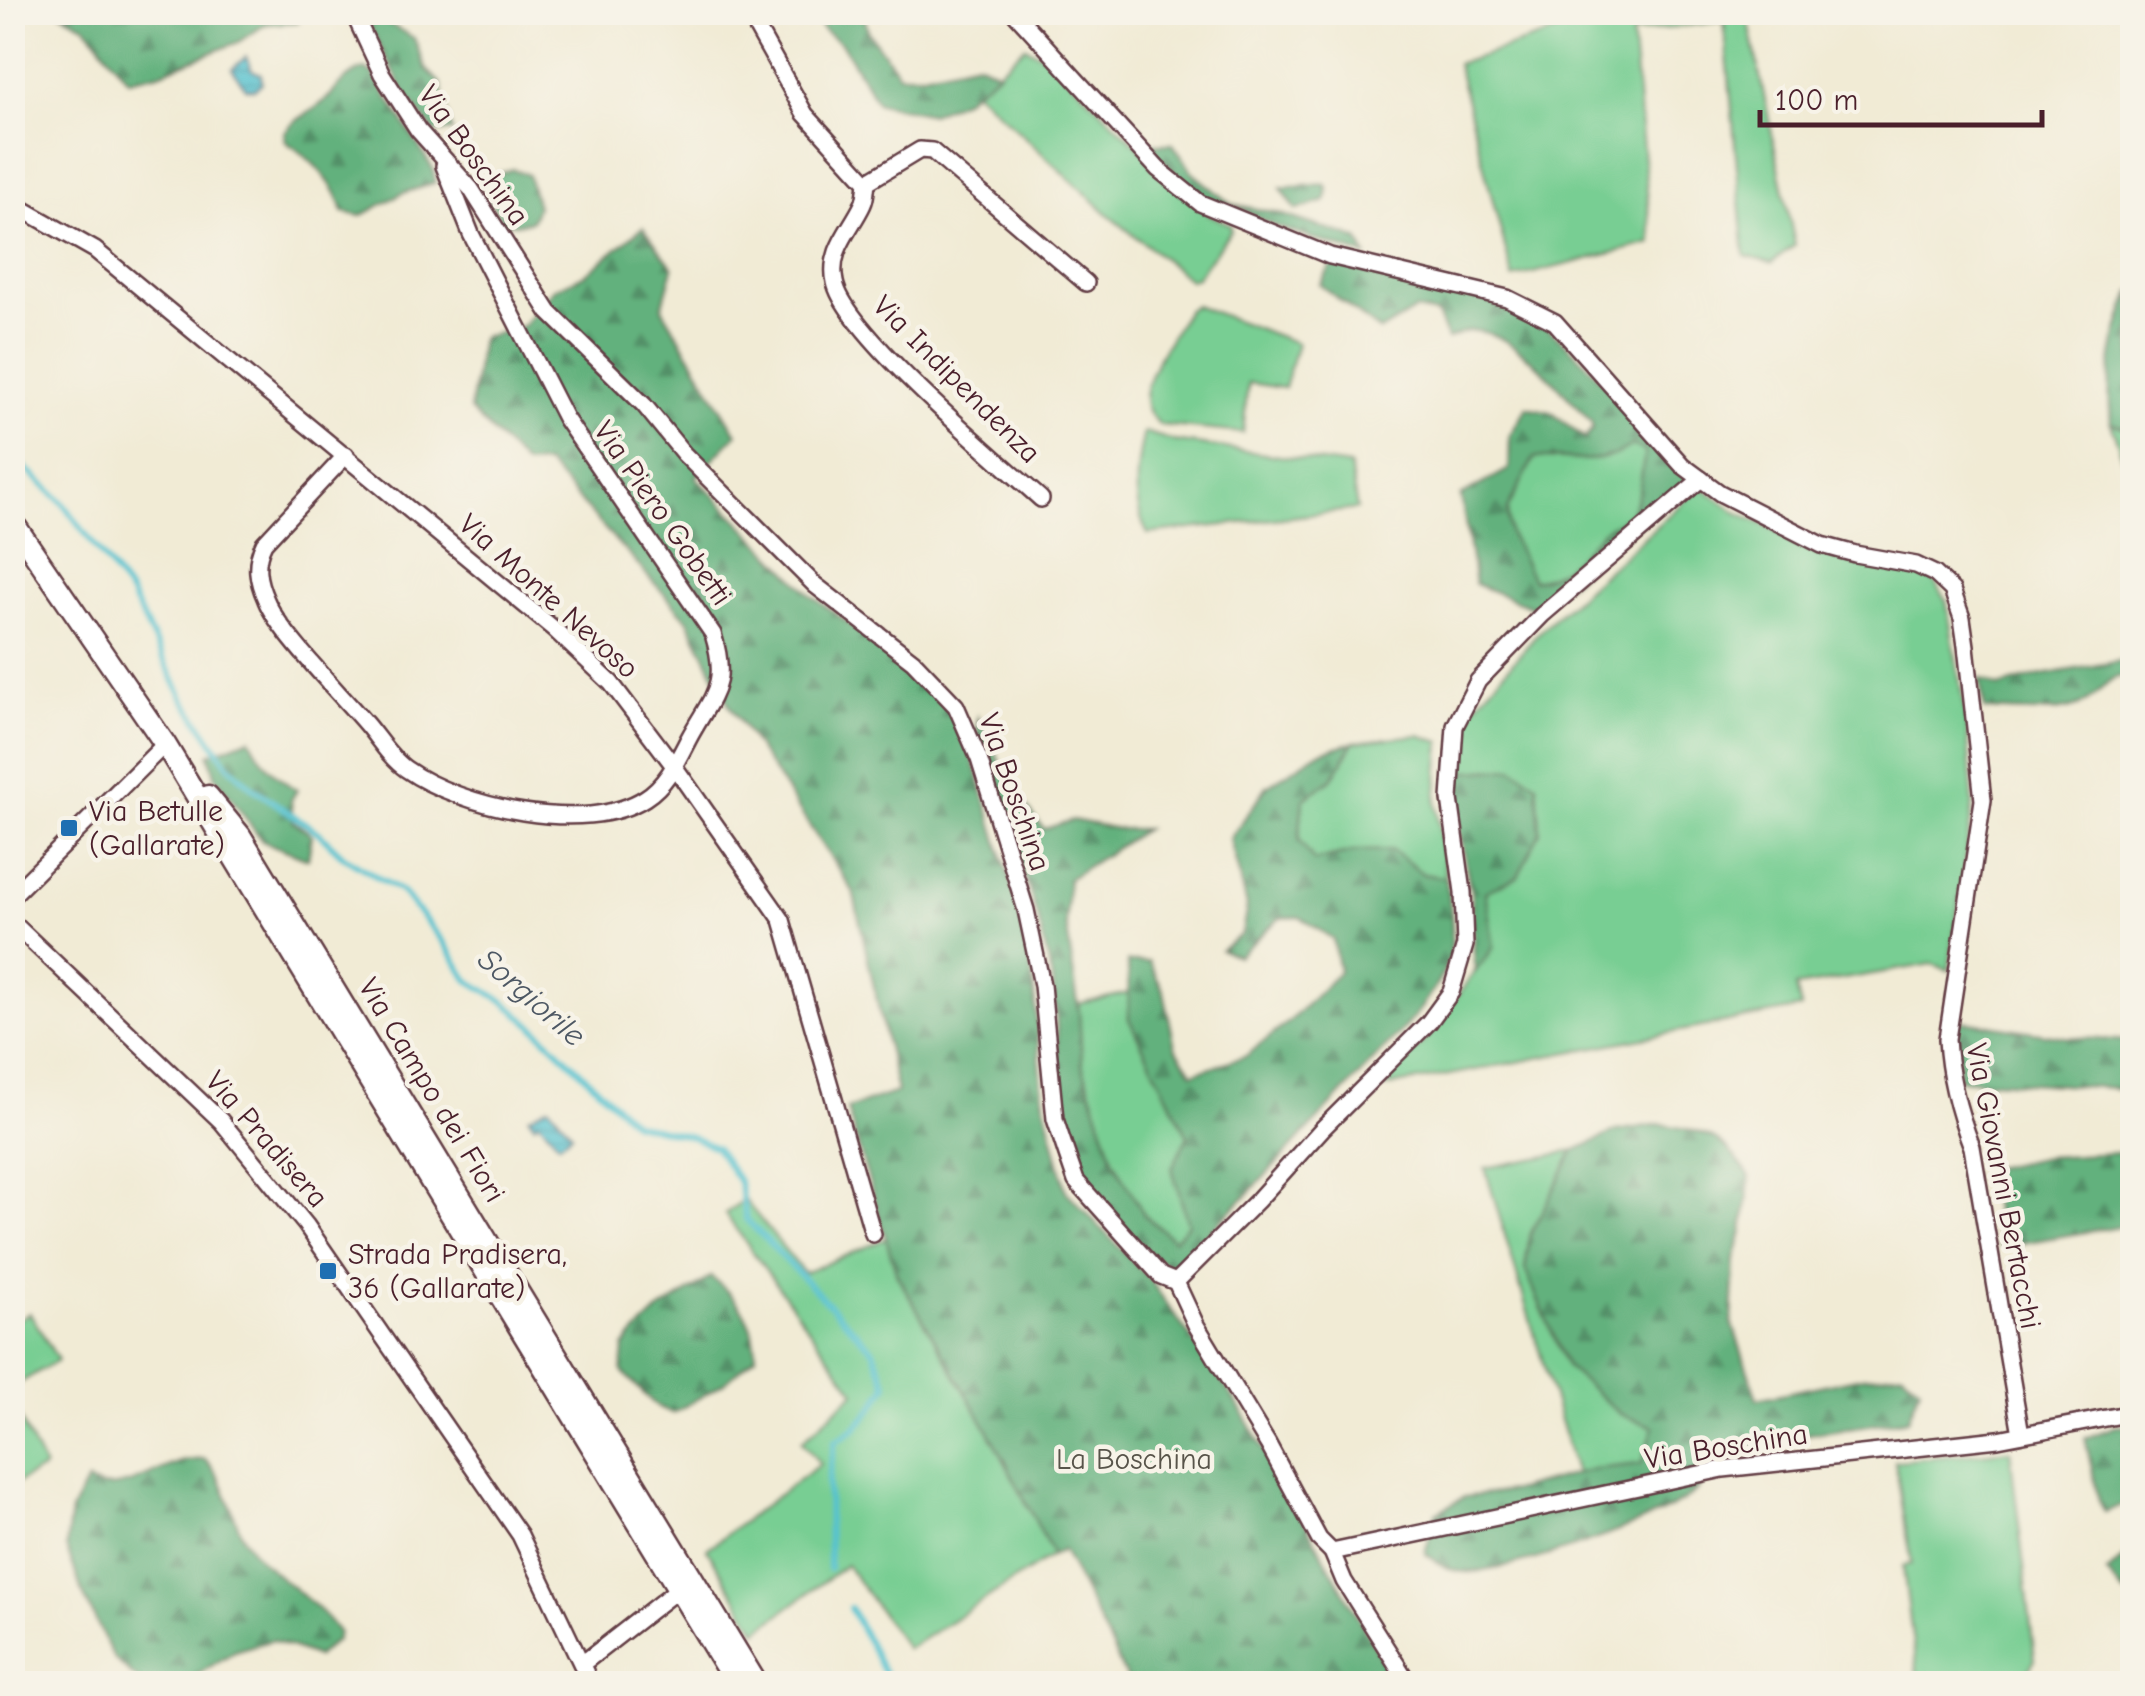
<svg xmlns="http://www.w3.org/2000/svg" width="2145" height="1696" font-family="'Comic Neue',sans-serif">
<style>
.green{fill:#78ce93;stroke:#61765f;stroke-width:2.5}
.forest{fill:url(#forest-firs);stroke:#566854;stroke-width:2.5;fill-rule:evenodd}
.water{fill:url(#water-rules);stroke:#50707d;stroke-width:2.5}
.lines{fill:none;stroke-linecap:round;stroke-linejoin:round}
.stream{stroke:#56c2cf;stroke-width:6}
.minor-casing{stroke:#633e44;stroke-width:20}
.tertiary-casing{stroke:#633e44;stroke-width:25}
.minor{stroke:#fff;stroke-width:15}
.tertiary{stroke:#fff;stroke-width:20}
.poi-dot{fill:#1f6fb2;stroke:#f7f3e8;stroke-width:4}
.labels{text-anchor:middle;stroke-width:9;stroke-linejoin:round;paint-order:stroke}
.street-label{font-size:30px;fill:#4a1f2b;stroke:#f7f3e8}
.poi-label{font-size:30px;fill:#4a1f2b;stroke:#f7f3e8;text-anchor:start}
.park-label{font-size:30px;fill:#58544a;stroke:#f7f3e8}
.water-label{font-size:32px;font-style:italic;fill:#4e5864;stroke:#f7f3e8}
</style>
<defs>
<pattern id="forest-firs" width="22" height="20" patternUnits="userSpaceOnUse" patternTransform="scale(2.5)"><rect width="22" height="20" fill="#62b17d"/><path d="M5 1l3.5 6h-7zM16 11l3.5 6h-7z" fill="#538f67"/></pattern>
<pattern id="water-rules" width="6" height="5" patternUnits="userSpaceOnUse" patternTransform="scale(2.5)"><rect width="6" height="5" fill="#56c2cf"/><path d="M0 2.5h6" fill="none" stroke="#4ca6b2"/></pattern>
</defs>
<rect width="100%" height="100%" fill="#f7f3e8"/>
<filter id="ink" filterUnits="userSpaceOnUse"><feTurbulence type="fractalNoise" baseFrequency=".01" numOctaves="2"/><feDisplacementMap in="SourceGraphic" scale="20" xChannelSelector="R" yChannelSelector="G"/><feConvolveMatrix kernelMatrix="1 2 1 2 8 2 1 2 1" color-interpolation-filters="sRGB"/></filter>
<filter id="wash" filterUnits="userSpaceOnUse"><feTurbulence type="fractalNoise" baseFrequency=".0048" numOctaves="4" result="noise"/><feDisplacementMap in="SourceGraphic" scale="40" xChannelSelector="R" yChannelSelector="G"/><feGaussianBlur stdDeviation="2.25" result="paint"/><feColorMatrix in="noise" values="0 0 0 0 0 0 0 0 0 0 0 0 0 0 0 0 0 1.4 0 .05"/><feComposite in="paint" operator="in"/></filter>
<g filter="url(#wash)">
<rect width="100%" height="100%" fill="#f1ebd5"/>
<g class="green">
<path d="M1614 13H1747L1795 245 1772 263 1745 256 1724 21 1632 33 1652 243 1513 278 1457 64Z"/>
<path d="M1025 47 1047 57 1206 213 1230 224 1231 230 1196 278 1190 280 1110 216 975 91Z"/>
<path d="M1195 305 1297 343 1284 388 1248 383 1243 433 1160 425C1154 419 1148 414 1146 405 1139 381 1175 331 1188 309Z"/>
<path d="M2111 423 2132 430V486Z"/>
<path d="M1144 432 1174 441 1350 466 1357 509 1148 534C1131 505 1136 464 1144 432Z"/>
<path d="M1633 444 1646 453C1641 471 1642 498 1629 514 1623 521 1610 525 1603 531 1578 554 1569 575 1533 580L1510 534 1507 510 1534 458C1573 456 1599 470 1633 444Z"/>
<path d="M1701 486 1736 512 1813 547 1850 561 1908 568 1933 580 1946 599 1967 726 1973 804 1949 970 1932 964 1796 987 1801 1008 1370 1090 1424 1042 1493 947 1485 892 1518 876 1512 768 1458 772 1463 734 1473 708 1542 629Z"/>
<path d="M1419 735 1441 742 1436 803 1446 878 1423 874 1405 860 1357 851 1314 861 1299 840 1303 799 1333 778 1354 742Z"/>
<path d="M1129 993V1019L1188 1136 1172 1168 1188 1224 1174 1240 1144 1215 1113 1159 1082 1065 1078 1004Z"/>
<path d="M1574 1151 1530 1235 1525 1269 1567 1367 1620 1414 1655 1427 1641 1465 1576 1474 1485 1168Z"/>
<path d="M744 1199 804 1273 887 1238 897 1275 995 1442 1053 1555 907 1649 846 1565 757 1631 707 1549 820 1464 802 1441 855 1392 725 1214Z"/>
<path d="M30 1313 58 1360 13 1387V1322Z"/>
<path d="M12 1402 44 1468 13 1485H12Z"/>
<path d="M2010 1450 2035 1660 2020 1683H1918L1903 1566 1912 1564 1895 1461Z"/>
</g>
<g class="forest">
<path d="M61 13V12L298 13V22L266 24 239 42 159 73 128 80 86 26Z"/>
<path d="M812 13H863L869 33 899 74H923L977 62 999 72 963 100 931 114 877 103 842 44 823 30Z"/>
<path d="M386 22 414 38 426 69 441 84 452 131 434 132 406 95 368 23Z"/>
<path d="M365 69 373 74 433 169 435 183 403 193 361 216 343 212C337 185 310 157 286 142L284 133C295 118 308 115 322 103 340 89 339 78 365 69Z"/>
<path d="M1147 144H1173L1194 174 1231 204 1277 213 1358 239 1366 256 1277 227 1231 204 1219 205 1185 183Z"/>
<path d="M513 169 528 175 537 207 531 221 516 224 503 222 484 191 487 177Z"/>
<path d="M1324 184 1328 188 1326 201 1296 210 1281 188Z"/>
<path d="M643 227 673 268 662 308 737 434 696 477 811 595 918 676 950 710 973 758 1026 934 1033 982 1043 1096 1066 1191 1150 1280 1241 1409 1395 1683H1129L1063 1550 1053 1555 995 1442 897 1275 847 1109 897 1092 853 891 729 705 688 620 546 464 525 465 470 410 481 338 523 326 553 289 586 274Z"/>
<path d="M1331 266H1351L1393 283 1476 296 1526 314 1549 329 1580 357 1690 477 1687 486 1537 609 1475 584 1461 496 1509 469 1510 435 1527 407 1551 412 1585 439 1592 429V423C1566 395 1511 326 1469 331 1462 331 1453 337 1447 339L1437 314 1415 310 1380 331 1320 285ZM1633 445 1645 452C1641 471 1642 498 1629 514 1623 521 1610 525 1603 531 1580 553 1566 576 1533 580L1510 534 1507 510 1534 458C1572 456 1600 469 1633 445Z"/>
<path d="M2132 290V430L2111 423C2106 371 2112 339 2132 290Z"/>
<path d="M2132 659V675C2101 676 2104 695 2080 705 2052 716 2014 711 1985 710L1979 679 1999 687 2037 676Z"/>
<path d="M978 717 1016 793 1044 829 1073 820 1118 829H1145L1068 879 1066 922 1079 1011 1082 1065 1113 1159 1144 1215 1174 1240 1188 1224 1172 1168 1188 1136 1129 1019 1128 962H1149L1164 992 1175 1047 1193 1073 1246 1056 1291 1020 1339 972 1333 939 1300 917 1280 918 1238 956 1221 950 1242 934 1247 906 1230 839 1267 786 1320 752 1354 742 1333 778 1303 799 1299 840 1314 861 1357 851 1391 850 1423 874 1446 878C1457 946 1457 961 1414 1017L1248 1194 1173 1267C1140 1257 1089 1185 1076 1153 1054 1098 1061 1043 1053 987 1045 934 1026 884 1012 832 1002 796 972 754 978 717Z"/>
<path d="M250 738C262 762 274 776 297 790L291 800 293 821 312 835 308 859 262 841 215 775 209 754Z"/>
<path d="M1513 768 1537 784 1540 832 1518 876 1485 892 1494 947 1475 972 1471 892 1457 818 1458 772Z"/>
<path d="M1957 1020 2065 1037 2132 1041V1089L1959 1079Z"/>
<path d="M1661 1124C1710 1133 1721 1135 1750 1177L1743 1232 1735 1260 1732 1322 1757 1399 1862 1377 1903 1372 1920 1387 1908 1419 1789 1437 1721 1452C1713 1464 1706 1481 1696 1491 1666 1520 1508 1574 1466 1572 1448 1571 1438 1563 1425 1553L1436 1513 1464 1497 1513 1491 1593 1469 1641 1464 1654 1427 1620 1414 1567 1367 1525 1269 1530 1235 1574 1151 1616 1131Z"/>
<path d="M2132 1152V1224L1999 1247 1988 1169 2045 1157Z"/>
<path d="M711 1277C737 1297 756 1323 756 1356L724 1383 673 1413 656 1406 622 1371 624 1347 634 1335 658 1312Z"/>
<path d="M2117 1426H2132V1501L2105 1512 2099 1501 2085 1438Z"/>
<path d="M205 1459C232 1486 230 1528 257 1556 283 1584 316 1600 338 1632L336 1640 317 1657 272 1640 235 1651 184 1683H144L136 1678 114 1659 84 1596 66 1547 71 1511 87 1482C119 1497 151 1471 181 1462 188 1460 197 1460 205 1459Z"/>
<path d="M2132 1549V1598L2122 1592 2107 1573Z"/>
</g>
<g class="water">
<path d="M246 57 252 70 261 74 262 83 254 89 246 88 232 69Z"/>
<path d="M549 1106 572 1133 559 1143 539 1121 534 1124 529 1117Z"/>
</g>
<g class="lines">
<g class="stream">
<path d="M23 466 62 502 131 595 183 698 228 765 254 789 318 832 344 857 402 892 445 944 468 980 503 1001 533 1026 634 1123 692 1137 716 1148 739 1182 746 1219 873 1350 887 1385C872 1409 861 1429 835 1441L828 1484 829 1569"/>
<path d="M850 1608 890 1684"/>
</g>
</g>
</g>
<g filter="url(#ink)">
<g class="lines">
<defs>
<g id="minor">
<path d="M353 12 382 74 418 130 471 189 549 312 644 405 684 454 815 585 913 661 956 706 979 759 1026 910 1042 985 1055 1119 1067 1155 1076 1181 1161 1276 1176 1282 1196 1325 1268 1444 1319 1539 1332 1552 1344 1581 1409 1684"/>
<path d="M748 12 805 114 867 182C866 189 866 198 863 204 851 230 828 250 835 282 844 331 998 460 1041 499"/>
<path d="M1014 12 1158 169 1200 203 1330 256 1507 298 1555 322 1682 465 1720 493 1822 545 1855 554 1916 565 1935 574 1952 590 1962 618 1966 646 1983 800 1947 1039C1949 1077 1958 1111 1972 1147L2021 1434"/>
<path d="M867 182 920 150 932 151 1086 283"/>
<path d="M12 203 95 250 554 629 611 683 674 766 782 920 873 1234"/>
<path d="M346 455 264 543C254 563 257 580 266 600 279 633 340 693 366 724 378 738 390 758 406 769 460 807 586 836 645 798 667 784 677 761 689 738 713 694 729 686 713 634L565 418 471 234 444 166"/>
<path d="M12 896 165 744"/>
<path d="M12 922 221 1121 306 1225 520 1535 591 1684"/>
<path d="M1176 1282 1257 1201 1322 1129 1429 1022 1451 992 1465 945 1463 892 1450 799 1455 726 1478 681 1542 615 1701 479"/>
<path d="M1332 1552 1723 1469 1998 1439 2132 1413"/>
<path d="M582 1664 686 1583"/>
</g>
<g id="tertiary">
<path d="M12 521 165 744 736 1684"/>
<path d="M208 796 240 835 757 1684"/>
</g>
</defs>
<use href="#minor" class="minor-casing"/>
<use href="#tertiary" class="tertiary-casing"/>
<use href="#minor" class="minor"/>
<use href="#tertiary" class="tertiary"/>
</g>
</g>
<g class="poi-dot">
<rect x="59" y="818" width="20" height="20" rx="5"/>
<rect x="318" y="1261" width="20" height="20" rx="5"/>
</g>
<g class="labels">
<g class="street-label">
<text transform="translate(474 155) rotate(54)" y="10">Via Boschina</text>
<text transform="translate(957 379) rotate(45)" y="10">Via Indipendenza</text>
<text transform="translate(663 513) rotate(55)" y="10">Via Piero Gobetti</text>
<text transform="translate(549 596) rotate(42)" y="10">Via Monte Nevoso</text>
<text transform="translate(1015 792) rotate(71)" y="10">Via Boschina</text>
<text transform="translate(432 1090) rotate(59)" y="10">Via Campo dei Fiori</text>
<text transform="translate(267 1139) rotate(49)" y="10">Via Pradisera</text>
<text transform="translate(2004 1186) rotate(79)" y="10">Via Giovanni Bertacchi</text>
<text transform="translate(1726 1446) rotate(-9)" y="10">Via Boschina</text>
</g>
<g class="poi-label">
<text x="89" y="821">Via Betulle<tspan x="89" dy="34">(Gallarate)</tspan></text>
<text x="348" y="1264">Strada Pradisera,<tspan x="348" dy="34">36 (Gallarate)</tspan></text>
</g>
<g class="park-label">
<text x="1134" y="1469">La Boschina</text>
</g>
<g class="water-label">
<text transform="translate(532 997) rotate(41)" y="11">Sorgiorile</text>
</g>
</g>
<rect width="2145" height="1696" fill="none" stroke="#f7f3e8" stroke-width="50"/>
<path d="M1760 110v15h282v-15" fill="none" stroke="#4a1f2b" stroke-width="5"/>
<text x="1775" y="110" font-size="30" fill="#4a1f2b" stroke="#f7f3e8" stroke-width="8" paint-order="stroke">100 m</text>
</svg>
